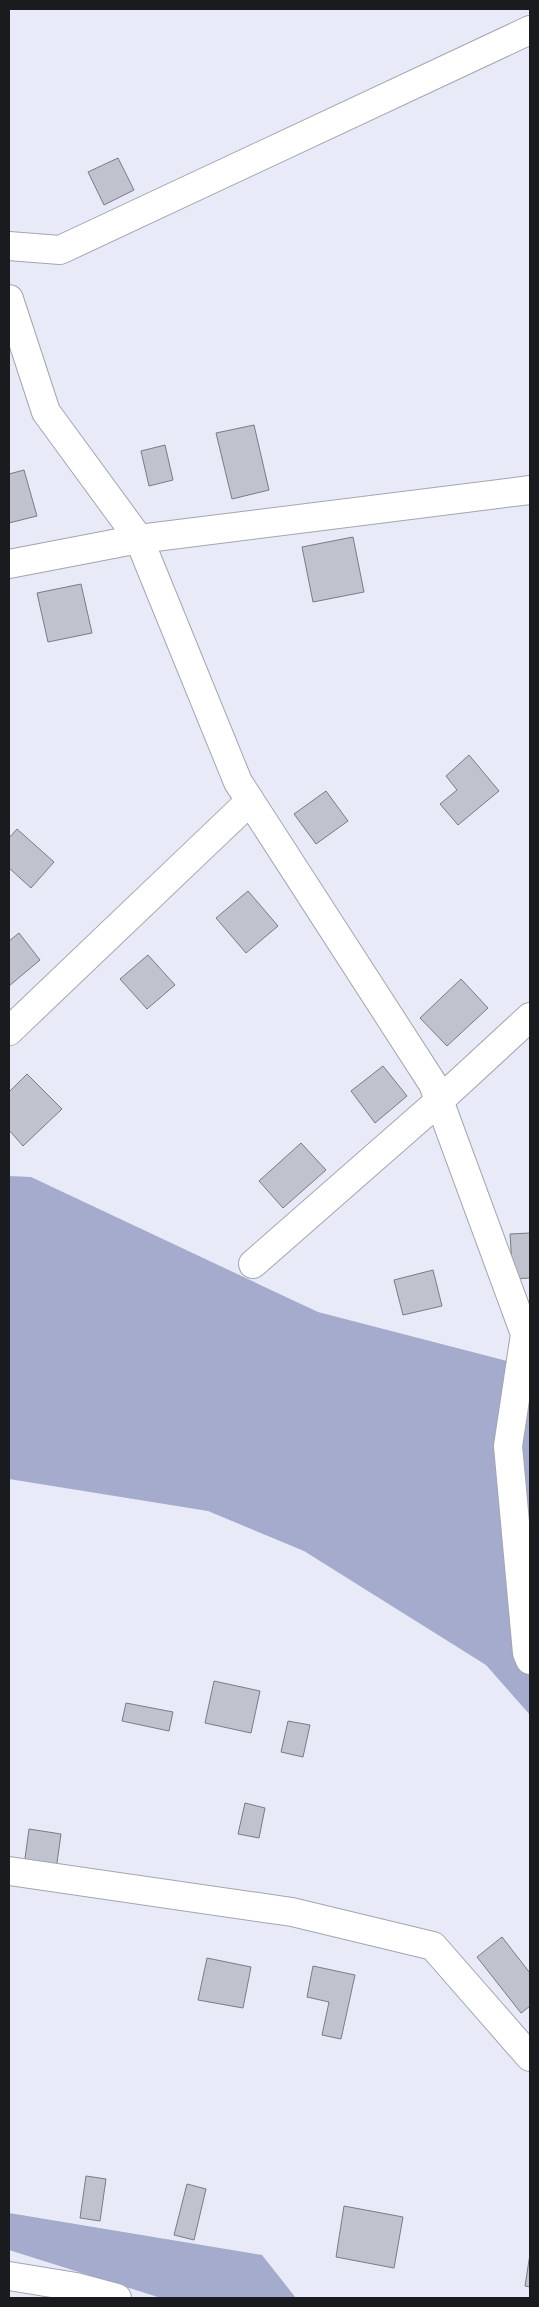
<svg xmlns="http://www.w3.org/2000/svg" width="539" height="2307" font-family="Roboto,sans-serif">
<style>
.forest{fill:#a4abcc}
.building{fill:#c0c2cd;stroke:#797b86}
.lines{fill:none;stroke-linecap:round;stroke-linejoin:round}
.minor-casing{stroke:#a3a5b0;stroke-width:30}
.minor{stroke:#fff;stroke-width:28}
</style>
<rect width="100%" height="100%" fill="#e8ebf7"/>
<g class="forest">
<path d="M9 1176 31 1177 318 1312 530 1367V1715L486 1665 304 1551 208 1511 9 1479Z"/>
<path d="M9 2213 262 2255 296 2298H161L9 2250Z"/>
</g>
<g class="building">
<path d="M118 158 134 190 104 205 88 172Z"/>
<path d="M254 425 269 490 232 499 216 433Z"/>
<path d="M165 445 173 480 149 486 141 451Z"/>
<path d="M24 470 37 516 9 523V474Z"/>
<path d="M353 537 364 592 313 602 302 547Z"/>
<path d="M81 584 92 633 48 642 37 593Z"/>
<path d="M469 755 499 791 458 825 440 804 457 790 446 776Z"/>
<path d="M326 791 348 821 316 844 294 814Z"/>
<path d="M17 829 54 862 31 888 9 868V838Z"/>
<path d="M248 891 278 926 246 953 216 918Z"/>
<path d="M19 933 40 960 9 986V941Z"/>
<path d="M148 955 175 985 147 1009 120 979Z"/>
<path d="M461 979 488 1008 447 1046 420 1018Z"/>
<path d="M383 1066 407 1096 375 1123 351 1091Z"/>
<path d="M27 1074 62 1109 23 1146 9 1130V1092Z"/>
<path d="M301 1143 326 1170 283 1208 259 1181Z"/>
<path d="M530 1233V1278L513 1279 510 1234Z"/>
<path d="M433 1270 442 1306 403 1315 394 1280Z"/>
<path d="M214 1681 260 1691 251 1733 205 1723Z"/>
<path d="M126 1703 173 1712 169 1731 122 1721Z"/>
<path d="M288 1721 310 1725 303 1757 281 1752Z"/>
<path d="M245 1803 265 1808 259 1838 238 1834Z"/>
<path d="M29 1829 61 1834 56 1870 24 1866Z"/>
<path d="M502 1937 530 1973V2006L521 2013 477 1957Z"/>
<path d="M207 1958 251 1967 243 2008 198 2000Z"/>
<path d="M313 1966 355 1975 341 2039 322 2035 329 2002 307 1997Z"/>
<path d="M86 2176 106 2179 100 2221 80 2218Z"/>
<path d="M187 2184 206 2189 194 2240 174 2235Z"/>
<path d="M344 2206 403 2217 394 2268 336 2257Z"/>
<path d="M530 2254V2287L525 2286Z"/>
</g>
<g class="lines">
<defs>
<g id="minor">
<path d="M9 246 60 250 530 30"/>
<path d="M9 299 46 412 139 539 238 782 433 1084 525 1334 508 1446 527 1653 530 1660"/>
<path d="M9 564 139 539 530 490"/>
<path d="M9 1031 250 801"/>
<path d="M253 1264 439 1101 530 1017"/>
<path d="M9 1871 292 1912 433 1946 530 2057"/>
<path d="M9 2276 76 2287 117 2298"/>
</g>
</defs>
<use href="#minor" class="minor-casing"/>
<use href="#minor" class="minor"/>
</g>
<rect width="539" height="2307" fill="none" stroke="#1a1b1f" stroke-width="20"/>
</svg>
